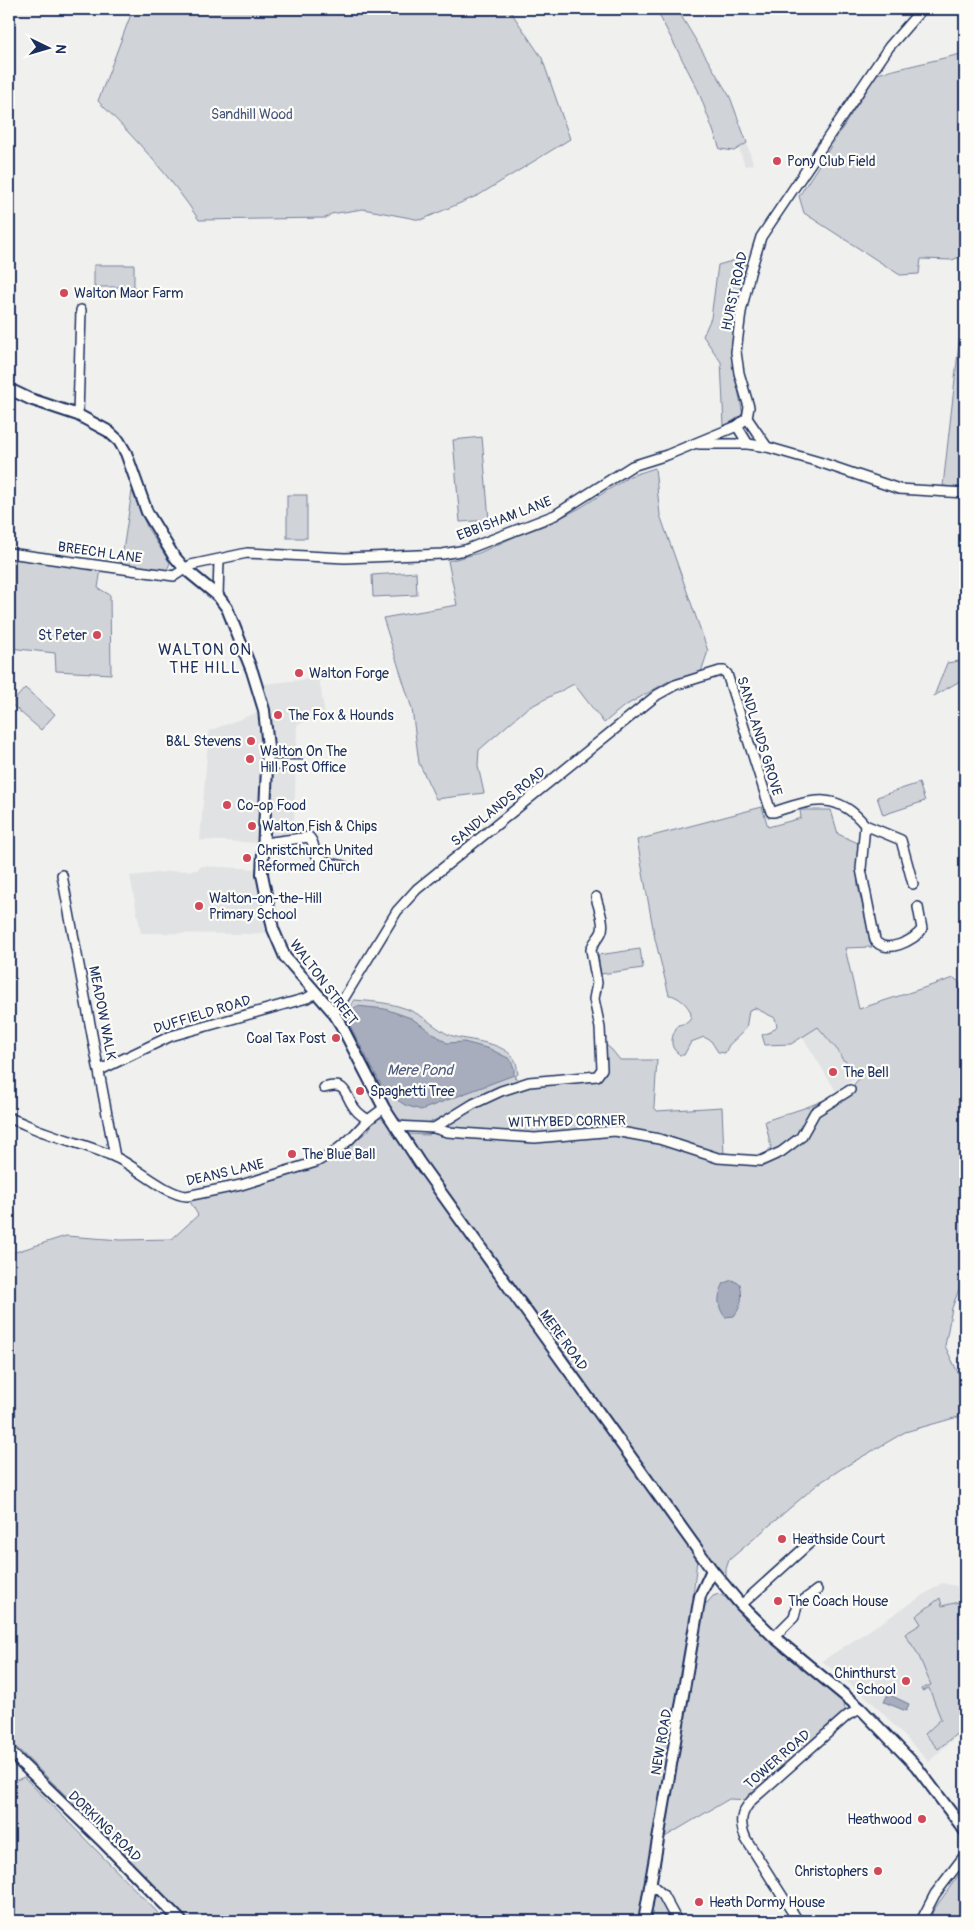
<svg xmlns="http://www.w3.org/2000/svg" width="974" height="1930" font-family="Pangolin,sans-serif">
<style>
.built{fill:#e0e2e3}
.green{fill:#d0d3d8;stroke:#76819b}
.water{fill:#a7adbd;stroke:#6f7b97}
.lines{fill:none;stroke-linecap:round;stroke-linejoin:round}
.minor-casing{stroke:#1b2f5e;stroke-width:12}
.major-casing{stroke:#1b2f5e;stroke-width:14}
.minor{stroke:#fdfcf7;stroke-width:9}
.major{stroke:#fdfcf7;stroke-width:10}
.rail-casing{stroke:#1b2f5e;stroke-width:4.5}
.rail{stroke:#fdfcf7;stroke-width:2.5;stroke-dasharray:8;stroke-linecap:butt}
.poi-dot{fill:#d1495b;stroke:#fdfcf7;stroke-width:2}
.labels{text-anchor:middle;stroke-width:4.5;stroke-linejoin:round;paint-order:stroke}
.park-label{font-size:14px;fill:#48587c;stroke:#fdfcf7}
.poi-label{font-size:14px;fill:#1b2f5e;stroke:#fdfcf7;text-anchor:start}
.street-label{font-size:14px;fill:#1b2f5e;stroke:#fdfcf7}
.water-label{font-size:15px;font-style:italic;fill:#4c5b7f;stroke:#fdfcf7}
.quarter-label{font-size:16px;letter-spacing:1px;fill:#1b2f5e;stroke:#fdfcf7}
</style>
<rect width="100%" height="100%" fill="#f0f0ee"/>
<filter id="ink" filterUnits="userSpaceOnUse"><feTurbulence type="fractalNoise" baseFrequency=".02" numOctaves="2"/><feDisplacementMap in="SourceGraphic" scale="10" xChannelSelector="R" yChannelSelector="G"/><feConvolveMatrix kernelMatrix="1 2 1 2 8 2 1 2 1" color-interpolation-filters="sRGB"/></filter>
<g filter="url(#ink)">
<g class="built">
<path d="M747 143 753 164 745 166 739 148Z"/>
<path d="M319 678 325 715 297 725 294 830 264 843 200 840 209 731 264 710 255 685Z"/>
<path d="M202 866 258 869V888L269 932 249 934 141 933 130 876 175 871 197 870Z"/>
<path d="M818 1026 839 1052 842 1059 864 1073 836 1091 802 1036Z"/>
<path d="M942 1583 965 1588V1727L929 1762 871 1701 822 1661Z"/>
</g>
<g class="green">
<path d="M133 9H509L542 58 570 139 479 195 421 220 363 209 331 214 326 218 199 220C170 176 135 138 98 101Z"/>
<path d="M656 9H677L730 97 747 143 734 151 720 149 698 90Z"/>
<path d="M965 53V255L952 260 921 259 919 274 900 275 804 213 799 196 877 74Z"/>
<path d="M746 257 733 339 736 379 743 415 724 426 721 362 703 336 711 318 718 265Z"/>
<rect x="94" y="265" width="40" height="22"/>
<path d="M965 332V488L943 486 960 334Z"/>
<path d="M482 437 489 520 460 522 453 440Z"/>
<path d="M655 468 660 515 708 651 701 672 667 682 623 707 604 723 574 684 526 709 479 750 478 766 484 793 436 799 419 763 412 709 383 618 457 605 448 561 479 553 516 536 546 525 580 508 630 476Z"/>
<path d="M132 491 148 529 170 563 167 570 121 564Z"/>
<rect x="287" y="495" width="20" height="43"/>
<path d="M9 556 101 569 98 588 110 595 111 674 56 671 55 653 9 648Z"/>
<path d="M416 572 417 595 373 597 372 575Z"/>
<path d="M965 660V678L934 696 947 663Z"/>
<path d="M25 688 55 714 41 730 11 704Z"/>
<path d="M919 783 925 801 883 815 877 797Z"/>
<path d="M762 807 768 827 801 818 800 810H831L838 834 858 843 857 870 858 886 872 947 845 948 859 1009 954 978 959 982 965 1029V1273L952 1308 945 1346 965 1387V1415L905 1432 841 1469 818 1484 729 1560 726 1569V1577L718 1569 699 1544 570 1361 406 1134 429 1135 450 1114 425 1124 405 1122 396 1117 346 1020 354 1000C378 1002 400 1003 421 1016 427 1020 445 1034 450 1035 469 1042 505 1040 516 1062 517 1065 517 1070 518 1074L514 1077 530 1085 593 1079 606 1073 605 1044 612 1050 620 1060H657L654 1107 657 1111 722 1107 724 1155 761 1161 771 1147 765 1121 807 1107 849 1090 864 1073 842 1059 839 1052 818 1027 791 1044 765 1045 762 1035 771 1032 777 1026 775 1018 755 1008 749 1010 746 1029 729 1045 725 1053 718 1052 711 1041 704 1037 691 1042 684 1055H680C678 1053 676 1052 674 1049 669 1042 674 1031 678 1025 681 1024 687 1024 689 1021 697 1011 678 995 669 995L655 939 637 840Z"/>
<path d="M640 949 643 968 601 974 598 955Z"/>
<path d="M380 1118 388 1123 697 1559 693 1597 707 1603 713 1596 719 1594 725 1597 743 1617 841 1700 848 1715 752 1800 729 1799 658 1841 651 1883 677 1921H189L97 1826 9 1740V1254L66 1236 121 1240 172 1239 198 1215 189 1200 237 1191 315 1168 337 1155 368 1131 375 1120Z"/>
<path d="M965 1592V1727L938 1749 925 1734 941 1719 929 1688 922 1691 921 1689 931 1685 918 1654 905 1634 921 1624 916 1616 940 1598 942 1606 959 1602 958 1594Z"/>
<path d="M24 1777 166 1921H9V1783Z"/>
<path d="M965 1866V1907L957 1921H930L933 1911Z"/>
</g>
<g class="water">
<path d="M357 1006 385 1009 411 1018 447 1043 464 1042 490 1049 510 1059 514 1068V1075L421 1110 405 1105 385 1092 348 1022 351 1010Z"/>
<path d="M732 1280 740 1284C743 1296 742 1306 734 1316L725 1317C716 1305 718 1295 724 1283Z"/>
<path d="M888 1694 909 1704 906 1711 884 1702Z"/>
</g>
<g class="lines">
<defs>
<g id="minor">
<path d="M78 415 81 310"/>
<path d="M747 418 749 407 739 373 736 352 741 312 750 273 761 237 889 47 922 9"/>
<path d="M747 418 767 447"/>
<path d="M737 426 748 444"/>
<path d="M699 444H748L767 447 819 462 899 489 965 493"/>
<path d="M9 553 174 576 191 565 247 553 345 558 443 554 465 550 555 515 632 466 667 455 737 426 747 418"/>
<path d="M218 596 219 560"/>
<path d="M267 765H301"/>
<path d="M865 825 901 840 913 884"/>
<path d="M264 843 309 837C314 842 313 845 315 852 318 862 335 864 344 866"/>
<path d="M62 875 115 1157"/>
<path d="M333 1012 338 1008 397 911 417 889 657 695 675 685 720 671H724L727 674 771 812H774C811 800 837 790 865 825L861 869 875 940C884 955 915 941 922 929L918 907"/>
<path d="M100 1070 171 1036 307 998 316 993"/>
<path d="M324 1088C349 1080 344 1097 356 1110 359 1114 364 1117 368 1120"/>
<path d="M9 1118C21 1122 32 1128 44 1132 68 1141 93 1147 117 1158 136 1167 167 1195 187 1196L241 1185 316 1162 334 1152 349 1140 368 1120 384 1108"/>
<path d="M395 1126 434 1128 473 1104 501 1091 529 1082 597 1076 602 1069 600 1028 594 999 597 983 591 950C593 942 598 939 601 933 606 924 598 907 596 897"/>
<path d="M434 1128 447 1132 535 1138 615 1131 659 1139 718 1158 761 1161 781 1152 801 1137 815 1112 850 1090"/>
<path d="M741 1605 813 1540"/>
<path d="M774 1637 794 1617 797 1605 817 1590"/>
<path d="M651 1884 663 1895 677 1921"/>
<path d="M798 1921 746 1839C739 1823 740 1813 752 1800L848 1715 861 1709"/>
<path d="M921 1921 935 1894 965 1855"/>
</g>
<g id="major">
<path d="M9 389 30 399 78 415 108 431 119 441 126 453 147 512 173 555 185 569 218 596 227 608 252 671 264 710 268 747 262 874 273 929 285 957 333 1012 341 1025 384 1108 419 1162 712 1570 741 1605 774 1637 861 1709 916 1766 965 1831"/>
<path d="M9 1751 104 1843 181 1921"/>
<path d="M644 1921 700 1596 712 1570"/>
</g>
</defs>
<use href="#minor" class="minor-casing"/>
<use href="#major" class="major-casing"/>
<use href="#minor" class="minor"/>
<use href="#major" class="major"/>
<defs>
<path id="rail" d="M964 1921 965 1919"/>
</defs>
<use href="#rail" class="rail-casing"/>
<use href="#rail" class="rail"/>
</g>
</g>
<g class="poi-dot">
<circle cx="777" cy="161" r="5"/>
<circle cx="64" cy="293" r="5"/>
<circle cx="97" cy="635" r="5"/>
<circle cx="299" cy="673" r="5"/>
<circle cx="278" cy="715" r="5"/>
<circle cx="251" cy="741" r="5"/>
<circle cx="250" cy="759" r="5"/>
<circle cx="227" cy="805" r="5"/>
<circle cx="252" cy="826" r="5"/>
<circle cx="247" cy="858" r="5"/>
<circle cx="199" cy="906" r="5"/>
<circle cx="336" cy="1038" r="5"/>
<circle cx="833" cy="1072" r="5"/>
<circle cx="360" cy="1091" r="5"/>
<circle cx="292" cy="1154" r="5"/>
<circle cx="782" cy="1539" r="5"/>
<circle cx="778" cy="1601" r="5"/>
<circle cx="906" cy="1681" r="5"/>
<circle cx="922" cy="1819" r="5"/>
<circle cx="878" cy="1871" r="5"/>
<circle cx="699" cy="1902" r="5"/>
</g>
<g class="labels">
<g class="park-label">
<text x="252" y="119">Sandhill Wood</text>
</g>
<g class="poi-label">
<text x="787" y="166">Pony Club Field</text>
<text x="74" y="298">Walton Maor Farm</text>
<text x="87" y="640" text-anchor="end">St Peter</text>
<text x="309" y="678">Walton Forge</text>
<text x="288" y="720">The Fox &amp; Hounds</text>
<text x="241" y="746" text-anchor="end">B&amp;L Stevens</text>
<text x="260" y="756">Walton On The<tspan x="260" dy="16">Hill Post Office</tspan></text>
<text x="237" y="810">Co-op Food</text>
<text x="262" y="831">Walton Fish &amp; Chips</text>
<text x="257" y="855">Christchurch United<tspan x="257" dy="16">Reformed Church</tspan></text>
<text x="209" y="903">Walton-on-the-Hill<tspan x="209" dy="16">Primary School</tspan></text>
<text x="326" y="1043" text-anchor="end">Coal Tax Post</text>
<text x="843" y="1077">The Bell</text>
<text x="370" y="1096">Spaghetti Tree</text>
<text x="302" y="1159">The Blue Ball</text>
<text x="792" y="1544">Heathside Court</text>
<text x="788" y="1606">The Coach House</text>
<text x="896" y="1678" text-anchor="end">Chinthurst<tspan x="896" dy="16">School</tspan></text>
<text x="912" y="1824" text-anchor="end">Heathwood</text>
<text x="868" y="1876" text-anchor="end">Christophers</text>
<text x="709" y="1907">Heath Dormy House</text>
</g>
<g class="street-label">
<text transform="translate(734 291) rotate(-78)" y="5">HURST ROAD</text>
<text transform="translate(504 518) rotate(-21)" y="5">EBBISHAM LANE</text>
<text transform="translate(100 552) rotate(8)" y="5">BREECH LANE</text>
<text transform="translate(760 736) rotate(73)" y="5">SANDLANDS GROVE</text>
<text transform="translate(498 806) rotate(-39)" y="5">SANDLANDS ROAD</text>
<text transform="translate(324 982) rotate(53)" y="5">WALTON STREET</text>
<text transform="translate(103 1013) rotate(79)" y="5">MEADOW WALK</text>
<text transform="translate(202 1014) rotate(-17)" y="5">DUFFIELD ROAD</text>
<text transform="translate(567 1121) rotate(-1)" y="5">WITHYBED CORNER</text>
<text transform="translate(225 1172) rotate(-13)" y="5">DEANS LANE</text>
<text transform="translate(564 1340) rotate(54)" y="5">MERE ROAD</text>
<text transform="translate(661 1742) rotate(-80)" y="5">NEW ROAD</text>
<text transform="translate(777 1759) rotate(-41)" y="5">TOWER ROAD</text>
<text transform="translate(105 1826) rotate(44)" y="5">DORKING ROAD</text>
</g>
<g class="water-label">
<text x="420" y="1075">Mere Pond</text>
</g>
<g class="quarter-label">
<text x="205" y="655">WALTON ON<tspan x="205" dy="18">THE HILL</tspan></text>
</g>
</g>
<rect width="974" height="1930" fill="none" stroke="#fdfcf7" stroke-width="30"/>
<rect x="15" y="15" width="944" height="1900" fill="none" stroke="#1b2f5e" stroke-width="2" filter="url(#ink)"/>
<g transform="translate(48 48) rotate(95)" stroke="#fdfcf7" stroke-width="4" paint-order="stroke">
<path d="M0-4L9 19L0 12L-9 19Z" fill="#1b2f5e"/>
<text y="-8" font-size="14" font-weight="bold" text-anchor="middle" fill="#1b2f5e">N</text>
</g>
</svg>
